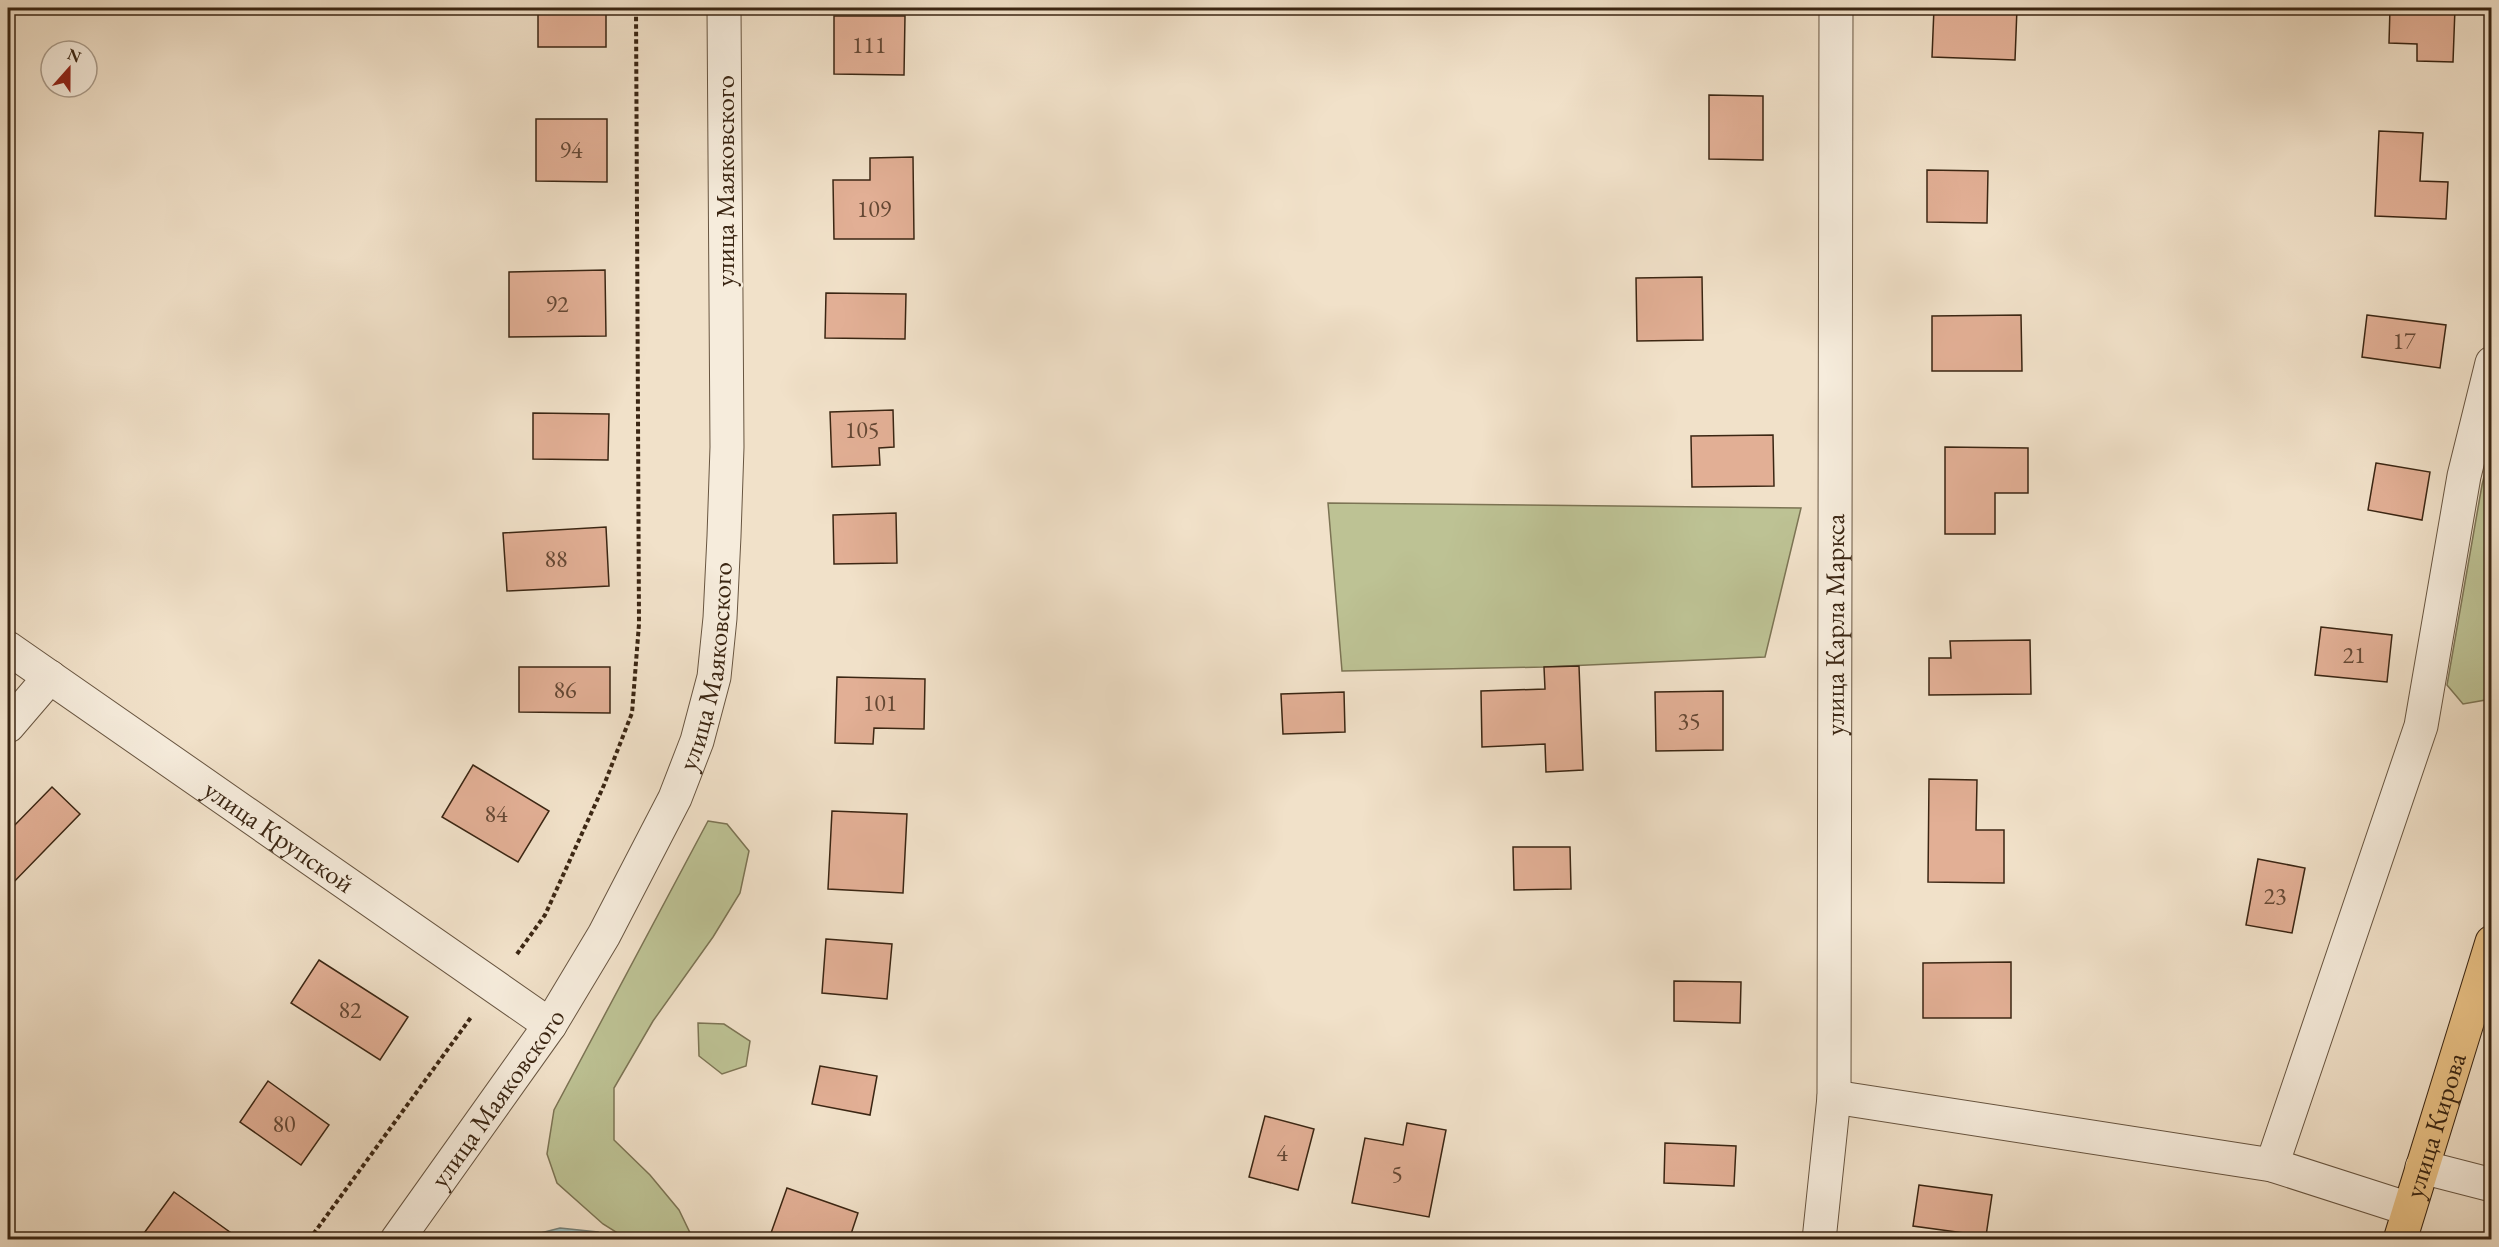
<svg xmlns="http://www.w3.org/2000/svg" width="2499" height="1247" font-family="'EB Garamond',serif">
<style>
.green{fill:#bdc294;stroke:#7c7454;stroke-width:1.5}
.water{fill:#9cbcbd;stroke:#758079;stroke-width:1.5}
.building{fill:#e2af95;stroke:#3b2613;stroke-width:1.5}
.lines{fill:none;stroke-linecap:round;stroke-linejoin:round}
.minor-casing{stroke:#685540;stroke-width:35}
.major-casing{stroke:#3b2613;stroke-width:35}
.path{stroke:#3b2613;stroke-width:4;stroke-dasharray:4.5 3;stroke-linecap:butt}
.minor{stroke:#f6ecdc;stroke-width:33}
.major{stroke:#e8c084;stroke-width:33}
.labels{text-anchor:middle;stroke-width:4.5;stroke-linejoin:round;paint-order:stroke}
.number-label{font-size:24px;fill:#654834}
.street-label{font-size:27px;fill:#3b2613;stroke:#f6ecdc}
</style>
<rect width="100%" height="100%" fill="#f1e1c9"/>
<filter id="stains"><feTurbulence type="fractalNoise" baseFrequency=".00333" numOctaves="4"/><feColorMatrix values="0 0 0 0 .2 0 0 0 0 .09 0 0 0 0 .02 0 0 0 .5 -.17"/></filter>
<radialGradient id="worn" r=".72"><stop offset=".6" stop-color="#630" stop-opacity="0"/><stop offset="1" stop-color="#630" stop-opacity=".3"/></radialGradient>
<g class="green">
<path d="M2491 448V699L2463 704 2447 685 2482 485Z"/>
<path d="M1328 503 1801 508 1765 657 1544 667 1342 671Z"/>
<path d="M708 821 727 824 749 851 740 893 713 937 653 1021 614 1088V1140L650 1175 679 1210 693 1239H627L603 1224 557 1183 547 1154 554 1110Z"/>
<path d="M698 1023 724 1024 750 1041 746 1066 722 1074 699 1056Z"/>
</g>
<path class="water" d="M560 1228 598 1232 606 1239H517Z"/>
<g class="building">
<rect x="538" y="8" width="68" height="39"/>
<path d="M1934 8H2017L2015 60 1932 57Z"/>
<path d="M2390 8H2455L2453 62 2417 61V44L2389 43Z"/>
<path d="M834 16H905L904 75 834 74Z"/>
<path d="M1709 95 1763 96V160L1709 159Z"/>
<path d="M536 119H607V182L536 181Z"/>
<path d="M2379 131 2423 133 2420 181 2448 182 2446 219 2375 216Z"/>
<path d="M913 157 914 239H834L833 180H870V158Z"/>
<path d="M1927 170 1988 171 1987 223 1927 222Z"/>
<path d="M605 270 606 336 509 337V272Z"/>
<path d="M1702 277 1703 340 1637 341 1636 278Z"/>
<path d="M826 293 906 294 905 339 825 338Z"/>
<path d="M2021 315 2022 371H1932V316Z"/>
<path d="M2367 315 2446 325 2440 368 2362 357Z"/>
<path d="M893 410 894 447 879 448 880 465 832 467 830 412Z"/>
<path d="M533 413 609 414 608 460 533 459Z"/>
<path d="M1773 435 1774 486 1692 487 1691 436Z"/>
<path d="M1945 447 2028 448V493H1995V534H1945Z"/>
<path d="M2376 463 2430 472 2422 520 2368 510Z"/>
<path d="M896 513 897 563 834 564 833 515Z"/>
<path d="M606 527 609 586 507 591 503 533Z"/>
<path d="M2321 627 2392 635 2387 682 2315 675Z"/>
<path d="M2030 640 2031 694 1929 695V658H1951L1950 641Z"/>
<path d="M1579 666 1583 770 1546 772 1545 744 1482 747 1481 691 1545 689 1544 667Z"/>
<path d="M519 667H610V713L519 712Z"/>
<path d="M837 677 925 679 924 729 874 728 873 744 835 743Z"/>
<path d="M1723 691V750L1656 751 1655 692Z"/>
<path d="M1344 692 1345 732 1283 734 1281 694Z"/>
<path d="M473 765 549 811 518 862 442 817Z"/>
<path d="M1929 779 1977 780 1976 830H2004V883L1928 882Z"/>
<path d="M52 787 80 814 8 888V832Z"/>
<path d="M832 811 907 814 903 893 828 889Z"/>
<path d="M1513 847H1570L1571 889 1514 890Z"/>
<path d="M2258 859 2305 868 2292 933 2246 925Z"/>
<path d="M826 939 892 944 887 999 822 993Z"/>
<path d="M319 960 408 1017 380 1060 291 1003Z"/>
<path d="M2011 962V1018H1923V963Z"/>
<path d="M1674 981 1741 982 1740 1023 1674 1021Z"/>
<path d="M820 1066 877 1076 870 1115 812 1104Z"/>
<path d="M268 1081 329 1125 301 1165 240 1122Z"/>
<path d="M1265 1116 1314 1129 1298 1190 1249 1177Z"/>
<path d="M1407 1123 1446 1130 1429 1217 1352 1203 1365 1138 1403 1145Z"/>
<path d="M1665 1143 1736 1146 1734 1186 1664 1183Z"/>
<path d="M1919 1185 1992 1195 1986 1236 1913 1226Z"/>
<path d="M787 1188 858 1213 849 1240H790L771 1233Z"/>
<path d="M174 1192 241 1240H139Z"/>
</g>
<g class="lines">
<defs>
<g id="minor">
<path id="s1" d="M8 648 550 1025"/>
<path d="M8 726 50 677"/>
<path d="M1834 1097 2272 1165 2409 1209"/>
<path d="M2272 1165 2421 726 2464 476 2492 363"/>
<path d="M2422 1167 2492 1185"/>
<path id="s2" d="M397 1240 550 1025 604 935 675 798 697 741 714 677 720 618 724 536 727 447 724 8"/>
<path id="s3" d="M1819 1240 1834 1097 1836 8"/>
</g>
<g id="major">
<path id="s4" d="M2400 1240 2492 942"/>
</g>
</defs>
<use href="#minor" class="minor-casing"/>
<use href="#major" class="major-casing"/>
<g class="path">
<path d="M517 954 545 915 604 785 632 713 639 624 636 8"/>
<path d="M309 1240 472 1016"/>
</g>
<use href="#minor" class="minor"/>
<use href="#major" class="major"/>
</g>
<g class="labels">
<g class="number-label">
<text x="869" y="53">111</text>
<text x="571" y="158">94</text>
<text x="874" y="217">109</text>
<text x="557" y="312">92</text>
<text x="2404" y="349">17</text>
<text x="862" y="438">105</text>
<text x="556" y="567">88</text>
<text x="2354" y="663">21</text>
<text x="565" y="698">86</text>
<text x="880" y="711">101</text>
<text x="1689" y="729">35</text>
<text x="496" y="822">84</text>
<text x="2275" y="904">23</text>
<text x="350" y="1018">82</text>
<text x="284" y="1132">80</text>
<text x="1282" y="1161">4</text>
<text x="1397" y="1182">5</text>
</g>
<g class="street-label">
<text transform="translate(725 181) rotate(-90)" y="9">улица Маяковского</text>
<text dy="9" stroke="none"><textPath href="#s3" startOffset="616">улица Карла Маркса</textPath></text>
<text dy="9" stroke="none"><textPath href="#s2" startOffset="660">улица Маяковского</textPath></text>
<text dy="9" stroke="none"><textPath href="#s1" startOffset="330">улица Крупской</textPath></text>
<text dy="9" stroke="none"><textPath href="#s2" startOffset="174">улица Маяковского</textPath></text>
<text dy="9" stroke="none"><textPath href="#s4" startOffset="120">улица Кирова</textPath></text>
</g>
</g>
<rect width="2499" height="1247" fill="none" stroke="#f1e1c9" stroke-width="30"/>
<rect x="9" y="9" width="2481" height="1229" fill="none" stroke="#3b2613" stroke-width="3"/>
<rect x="15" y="15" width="2469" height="1217" fill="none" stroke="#3b2613" stroke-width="1.5"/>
<g transform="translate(69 69) rotate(21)"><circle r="28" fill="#f6ecdc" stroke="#ab9d8c" stroke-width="1.5"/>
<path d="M0-4.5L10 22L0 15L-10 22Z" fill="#8f2418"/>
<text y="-9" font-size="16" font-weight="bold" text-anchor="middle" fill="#3b2613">N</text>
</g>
<rect width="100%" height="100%" filter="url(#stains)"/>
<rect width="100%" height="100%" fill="url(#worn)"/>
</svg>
